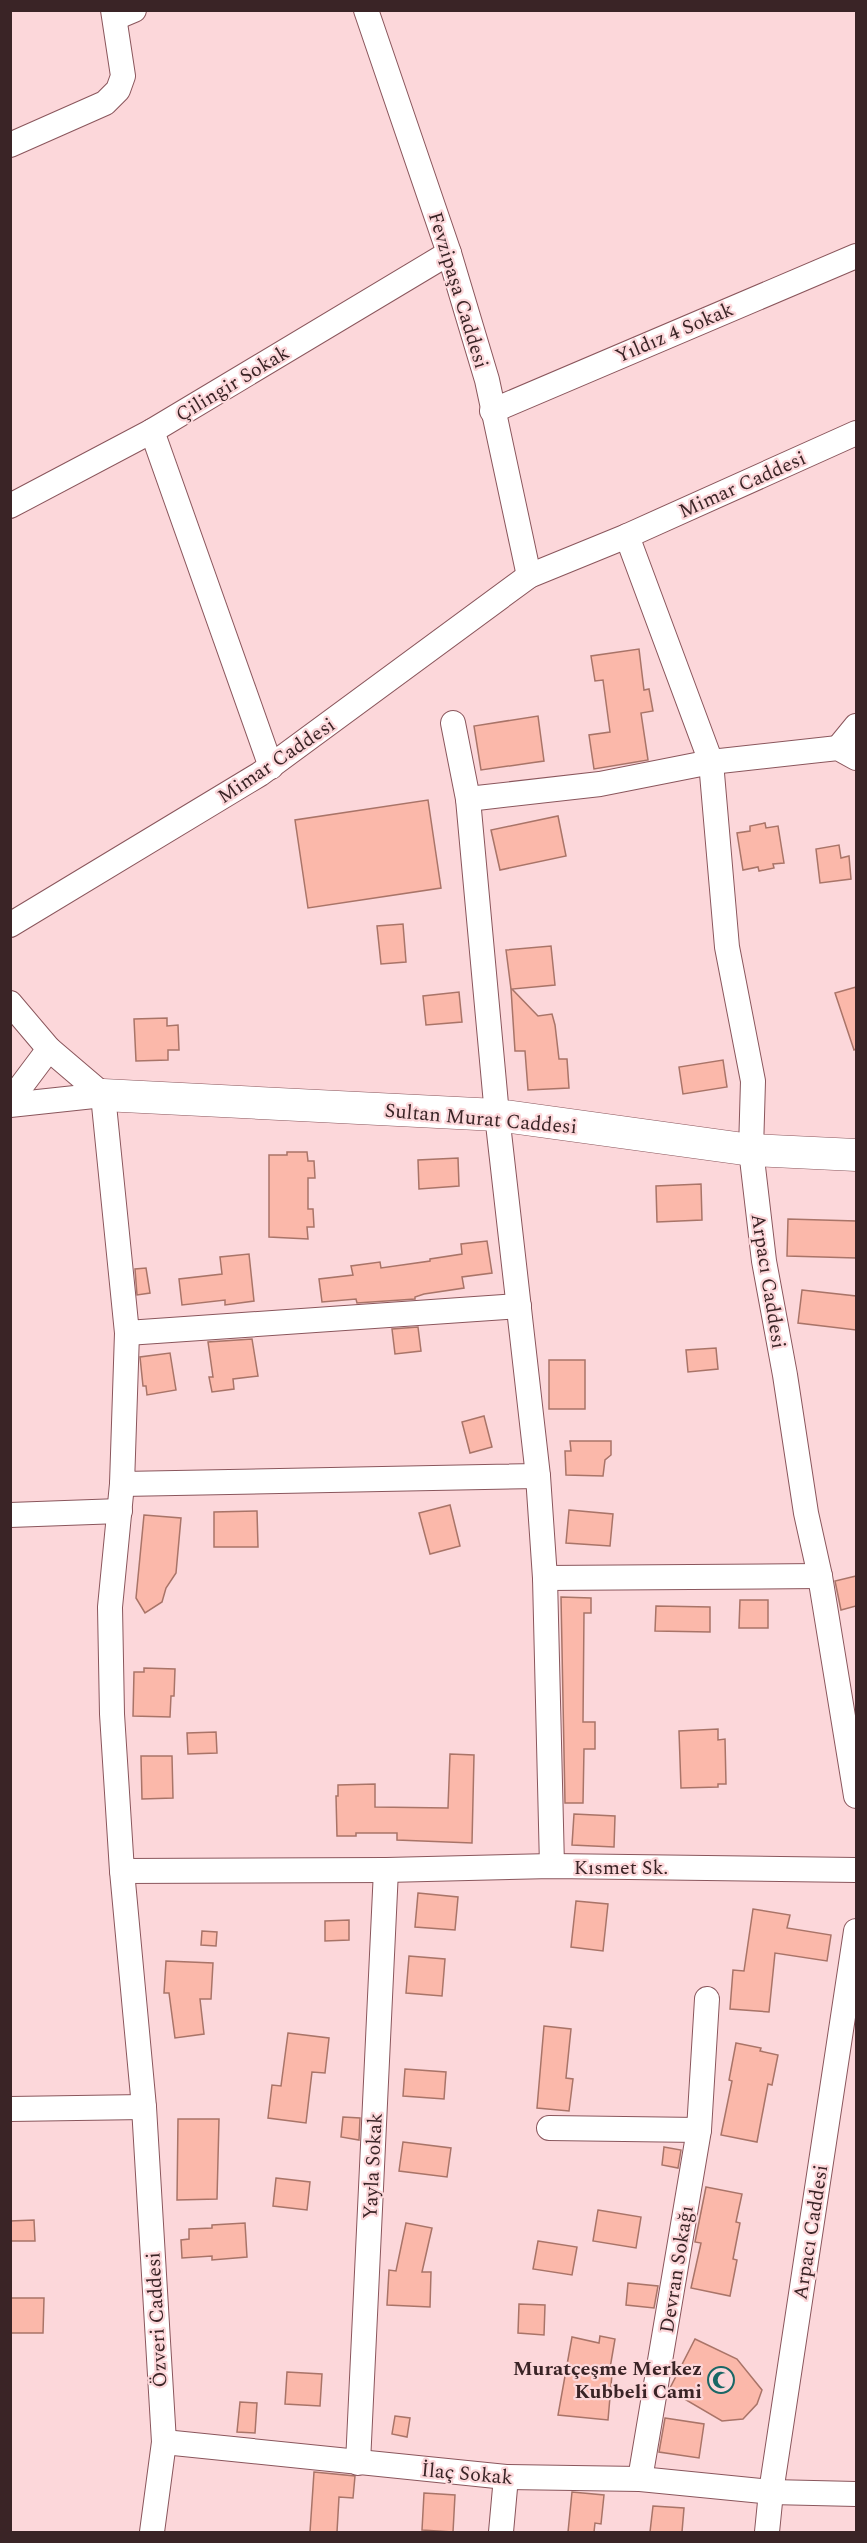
<svg xmlns="http://www.w3.org/2000/svg" width="867" height="2543" font-family="Spectral,serif">
<style>
.building{fill:#fbb8aa;stroke:#a97468;stroke-width:1.5}
.lines{fill:none;stroke-linecap:round;stroke-linejoin:round}
.minor-casing{stroke:#8a565c;stroke-width:26}
.major-casing{stroke:#8a565c;stroke-width:33}
.minor{stroke:#fff;stroke-width:24}
.major{stroke:#fff;stroke-width:32}
.labels{text-anchor:middle;stroke-width:4.5;stroke-linejoin:round;paint-order:stroke}
.street-label{font-size:20px;fill:#3a2426;stroke:#fcd7da}
.poi-label{font-size:20px;font-weight:bold;fill:#3a2426;stroke:#fcd7da;text-anchor:end}
</style>
<rect width="100%" height="100%" fill="#fcd7da"/>
<g class="building">
<path d="M639 649 644 690 649 689 653 711 641 713 648 760 594 769 589 735 610 732 603 680 595 681 591 656Z"/>
<path d="M538 716 544 761 481 770 474 726Z"/>
<path d="M428 800 441 888 308 908 295 820Z"/>
<path d="M558 816 566 856 500 870 491 830Z"/>
<path d="M765 823 766 828 778 826 784 863 773 864 774 868 759 871 758 867 743 870 737 833 750 831V826Z"/>
<path d="M839 845 841 858 849 856 851 879 820 883 816 849Z"/>
<path d="M403 924 406 962 381 964 377 926Z"/>
<path d="M551 946 555 985 512 989 538 1016 552 1014 555 1025 559 1059H567L569 1088 528 1090 525 1051H515L511 989 506 950Z"/>
<path d="M856 987V1049L854 1050 835 993Z"/>
<path d="M459 992 462 1022 426 1025 423 996Z"/>
<path d="M167 1018V1026L178 1025 179 1050H168V1060L136 1061 134 1019Z"/>
<path d="M723 1060 727 1087 683 1094 679 1067Z"/>
<path d="M287 1152H307L308 1161H314L315 1178H308V1209H313L314 1227H307L308 1239 269 1237V1155H287Z"/>
<path d="M458 1158 459 1186 419 1189 418 1160Z"/>
<path d="M701 1184 702 1220 657 1222 656 1186Z"/>
<path d="M788 1219 856 1221V1258L787 1256Z"/>
<path d="M487 1241 492 1273 462 1277 464 1288 424 1294 415 1297V1299L357 1303 356 1299 322 1302 319 1279 353 1275 351 1266 380 1262 381 1268 430 1261V1259L462 1254 461 1244Z"/>
<path d="M249 1254 254 1301 225 1305V1300L182 1305 179 1279 222 1274 220 1257Z"/>
<path d="M146 1268 150 1293 137 1295 135 1269Z"/>
<path d="M802 1290 856 1296V1330L798 1323Z"/>
<path d="M418 1327 421 1351 395 1354 392 1329Z"/>
<path d="M252 1339 258 1376 233 1379 234 1389 212 1392 209 1377H213L208 1342Z"/>
<path d="M716 1348 718 1369 688 1372 686 1350Z"/>
<path d="M170 1353 176 1390 147 1395 146 1386H143L140 1357Z"/>
<rect x="549" y="1360" width="36" height="49"/>
<path d="M484 1416 492 1447 470 1453 462 1422Z"/>
<path d="M570 1441H611V1455L605 1460 603 1476 566 1475 565 1451H571Z"/>
<path d="M450 1505 460 1546 430 1554 419 1513Z"/>
<path d="M569 1510 613 1514 610 1546 566 1543Z"/>
<path d="M257 1511 258 1547H214V1512Z"/>
<path d="M144 1515 181 1518 176 1573 166 1588 162 1602 145 1613 136 1598Z"/>
<path d="M856 1576V1606L841 1610 835 1581Z"/>
<path d="M561 1597 591 1598V1613H584L583 1722H595V1749H584L583 1803H565Z"/>
<path d="M740 1600H768V1628H739Z"/>
<path d="M656 1606 710 1607V1632L655 1631Z"/>
<path d="M144 1668 175 1669 174 1696H171L170 1717 133 1716 134 1672H144Z"/>
<path d="M718 1729V1740L725 1739 726 1784H718V1787L681 1788 679 1731Z"/>
<path d="M216 1732 217 1753 188 1754 187 1733Z"/>
<path d="M450 1754 474 1755 472 1843 397 1840V1833H356V1836H337L336 1796H338V1785L375 1784V1807L448 1808Z"/>
<path d="M141 1756H172L173 1798 142 1799Z"/>
<path d="M574 1814 615 1816 614 1847 572 1845Z"/>
<path d="M418 1893 458 1897 455 1930 415 1927Z"/>
<path d="M576 1901 608 1904 603 1951 571 1947Z"/>
<path d="M753 1909 790 1915 787 1928 831 1935 827 1961 775 1953 769 2012 730 2009 733 1970 744 1971Z"/>
<path d="M349 1920V1940L325 1941V1921Z"/>
<path d="M202 1931 217 1932 216 1946 201 1945Z"/>
<path d="M409 1956 445 1959 442 1996 406 1993Z"/>
<path d="M166 1961 213 1963 211 1999H200L204 2034 175 2038 169 1993H164Z"/>
<path d="M544 2026 571 2029 566 2078 573 2079 569 2111 537 2108Z"/>
<path d="M288 2033 329 2038 325 2073 312 2072 306 2123 268 2118 272 2085 281 2086Z"/>
<path d="M736 2043 761 2048 760 2051 778 2055 772 2085 768 2084 757 2142 721 2135 732 2081 729 2080Z"/>
<path d="M405 2069 446 2072 444 2099 403 2096Z"/>
<path d="M343 2117 360 2118 359 2140 341 2137Z"/>
<path d="M178 2119H219L217 2199 177 2200Z"/>
<path d="M403 2142 451 2148 447 2177 399 2171Z"/>
<path d="M664 2147 681 2150 678 2168 662 2165Z"/>
<path d="M276 2178 310 2182 307 2210 273 2206Z"/>
<path d="M706 2187 742 2194 736 2222 740 2223 733 2259 737 2260 730 2296 691 2288 701 2243 695 2242Z"/>
<path d="M598 2210 641 2217 636 2248 593 2241Z"/>
<path d="M34 2220 35 2241H10V2221Z"/>
<path d="M245 2223 247 2257 212 2260V2256L182 2258 181 2240 189 2239V2229L212 2228V2225Z"/>
<path d="M406 2223 432 2228 422 2272H431L430 2307 387 2305 389 2270 396 2271Z"/>
<path d="M538 2241 577 2247 572 2275 533 2269Z"/>
<path d="M628 2283 658 2286 654 2308 626 2305Z"/>
<path d="M10 2298H44L43 2333H10Z"/>
<path d="M519 2304 545 2305 544 2335 518 2333Z"/>
<path d="M600 2336 615 2339 609 2374H612L608 2420 558 2415 572 2337 599 2343Z"/>
<path d="M695 2339 737 2359 762 2390 757 2404 743 2419 722 2421 669 2390Z"/>
<path d="M287 2372 322 2374 320 2406 285 2404Z"/>
<path d="M240 2402 257 2403 255 2433 237 2432Z"/>
<path d="M395 2416 410 2418 407 2437 392 2434Z"/>
<path d="M665 2418 704 2424 699 2458 659 2452Z"/>
<path d="M314 2472 355 2476 353 2498 339 2497 337 2532H310Z"/>
<path d="M572 2492 604 2495 601 2524 595 2523 594 2532H568Z"/>
<path d="M424 2493 455 2495 453 2532 422 2530Z"/>
<path d="M653 2506 684 2508 682 2532H650Z"/>
</g>
<g class="lines">
<defs>
<g id="minor">
<path d="M366 10 449 253 487 380 529 576"/>
<path d="M115 18 134 10"/>
<path d="M10 145 105 103 118 90 123 76 113 10"/>
<path d="M492 411 856 256"/>
<path d="M152 431 271 767"/>
<path d="M10 506 152 431 449 253"/>
<path d="M627 536 711 762 727 947 753 1081 751 1150 764 1261 785 1375 806 1513 820 1576 856 1796"/>
<path d="M838 748 856 726"/>
<path d="M468 799 600 784 711 762 838 748 856 758"/>
<path d="M10 925 260 774 529 576 627 536 856 433"/>
<path d="M10 1003 49 1049 103 1095 127 1333 519 1306"/>
<path d="M10 1101 49 1049"/>
<path d="M10 1105 103 1095"/>
<path d="M127 1333 122 1484 538 1476 497 1115 468 799 453 723"/>
<path d="M538 1476 545 1578 820 1576"/>
<path d="M122 1484 110 1607 112 1714 122 1871 144 2107 164 2442 152 2532"/>
<path d="M10 1515 120 1511"/>
<path d="M545 1578 552 1866"/>
<path d="M122 1871 386 1870 552 1866 856 1870"/>
<path d="M10 2109 144 2107"/>
<path d="M549 2128 699 2130 707 1999"/>
<path d="M164 2442 506 2477 640 2479 771 2492 856 2494"/>
<path d="M358 2463 386 1870"/>
<path d="M640 2479 699 2130"/>
<path d="M501 2532 506 2477"/>
<path d="M767 2532 771 2492 856 1931"/>
</g>
<path id="major" d="M103 1095 497 1115 751 1150 856 1155"/>
</defs>
<use href="#minor" class="minor-casing"/>
<use href="#major" class="major-casing"/>
<use href="#minor" class="minor"/>
<use href="#major" class="major"/>
</g>
<defs>
<symbol id="mosque-ring" viewBox="-11 -11 22 22"><circle r="9.5" fill="#fcd7da" stroke="#196765" stroke-width="1.5"/><path d="M3.5-4.9A6 6 0 1 0 3.5 4.9A5 5 0 1 1 3.5-4.9Z" fill="#196765"/></symbol>
</defs>
<g fill-rule="evenodd">
<use href="#mosque-ring" x="706" y="2365" width="30" height="30"/>
</g>
<g class="labels">
<g class="street-label">
<text transform="translate(459 290) rotate(73)" y="7">Fevzipaşa Caddesi</text>
<text transform="translate(674 332) rotate(-23)" y="7">Yıldız 4 Sokak</text>
<text transform="translate(232 383) rotate(-31)" y="7">Çilingir Sokak</text>
<text transform="translate(742 484) rotate(-24)" y="7">Mimar Caddesi</text>
<text transform="translate(276 760) rotate(-34)" y="7">Mimar Caddesi</text>
<text transform="translate(481 1118) rotate(5)" y="7">Sultan Murat Caddesi</text>
<text transform="translate(769 1281) rotate(81)" y="7">Arpacı Caddesi</text>
<text x="621" y="1874">Kısmet Sk.</text>
<text transform="translate(372 2166) rotate(-87)" y="7">Yayla Sokak</text>
<text transform="translate(810 2232) rotate(-81)" y="7">Arpacı Caddesi</text>
<text transform="translate(676 2269) rotate(-81)" y="7">Devran Sokağı</text>
<text transform="translate(156 2320) rotate(-93)" y="7">Özveri Caddesi</text>
<text transform="translate(467 2473) rotate(5)" y="7">İlaç Sokak</text>
</g>
<g class="poi-label">
<text x="702" y="2375">Muratçeşme Merkez<tspan x="702" dy="23">Kubbeli Cami</tspan></text>
</g>
</g>
<rect width="867" height="2543" fill="none" stroke="#3a2426" stroke-width="24"/>
</svg>
